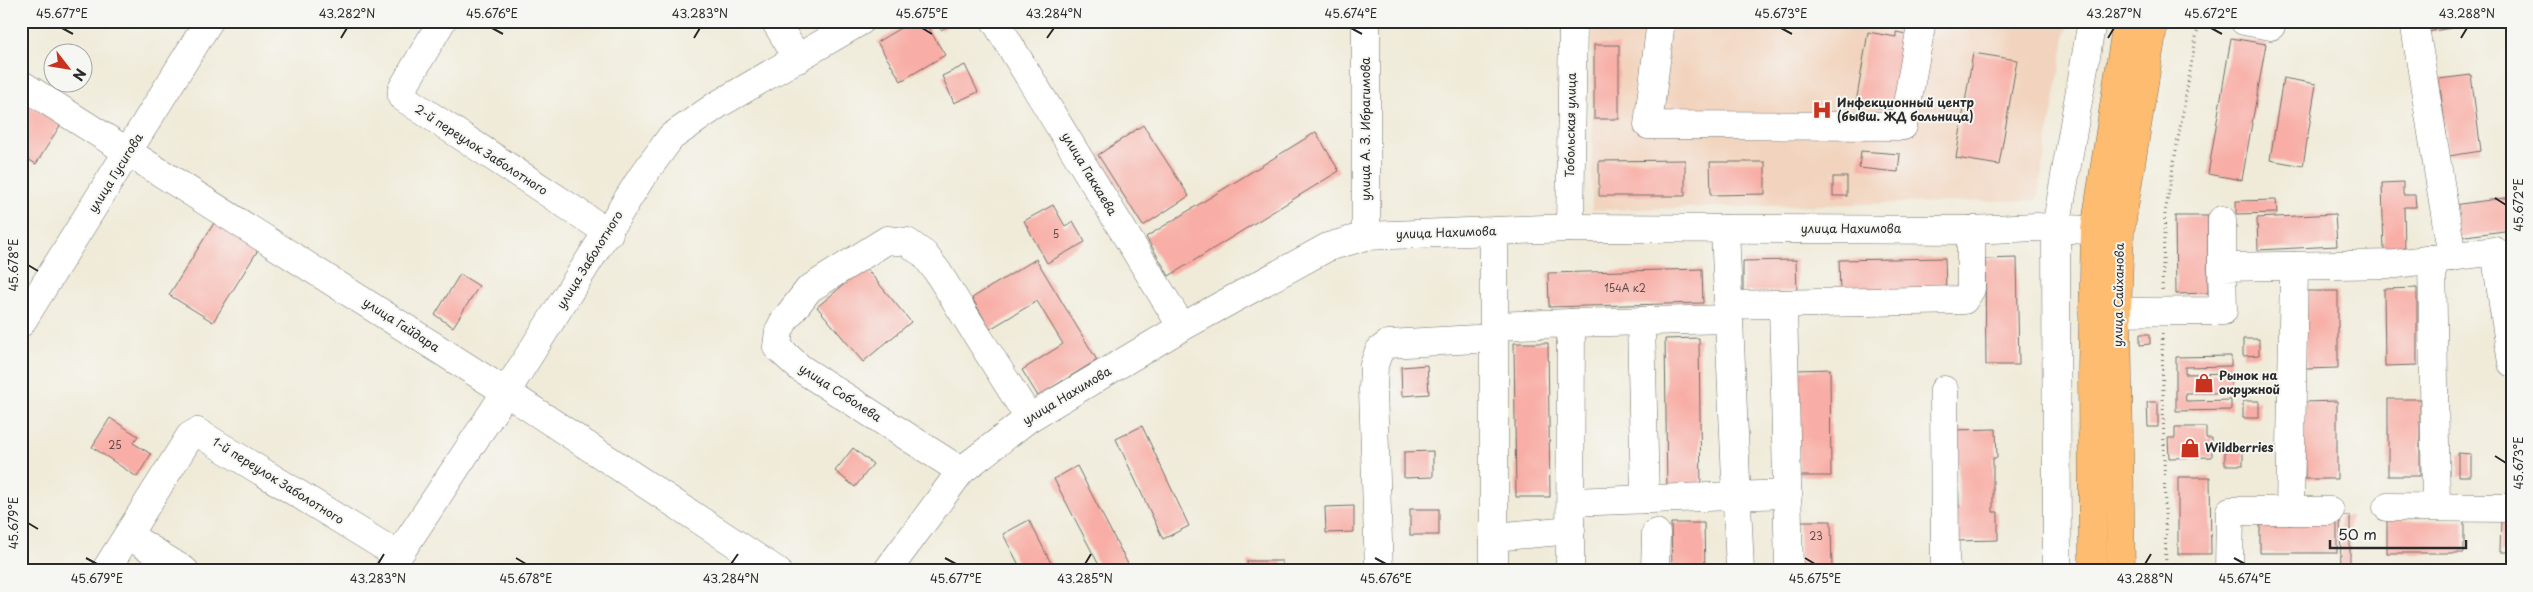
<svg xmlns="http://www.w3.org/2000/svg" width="2533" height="592" font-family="'Playpen Sans',sans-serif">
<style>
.built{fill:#f2d4be}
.building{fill:#f8aea6}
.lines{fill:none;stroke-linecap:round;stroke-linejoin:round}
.minor-casing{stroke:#706e68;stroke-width:29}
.major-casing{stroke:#706e68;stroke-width:29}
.path{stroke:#706e68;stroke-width:3;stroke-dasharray:1 4;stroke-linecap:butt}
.minor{stroke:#fff;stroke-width:28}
.major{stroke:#fdbc6f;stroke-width:28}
.ticks{fill:none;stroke:#2b2b2b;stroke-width:2}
.labels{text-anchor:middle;stroke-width:4;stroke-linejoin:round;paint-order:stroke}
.number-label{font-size:10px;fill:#5e4c4a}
.poi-label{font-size:12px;font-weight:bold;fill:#2b2b2b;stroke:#f6f6f2;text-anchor:start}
.street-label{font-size:12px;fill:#2b2b2b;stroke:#f6f6f2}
.neatline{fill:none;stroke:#2b2b2b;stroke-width:2}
.ticks-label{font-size:12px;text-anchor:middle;fill:#2b2b2b}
</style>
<rect width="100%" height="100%" fill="#f6f6f2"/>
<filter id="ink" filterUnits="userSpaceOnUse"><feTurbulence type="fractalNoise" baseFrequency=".02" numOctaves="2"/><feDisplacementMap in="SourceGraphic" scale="10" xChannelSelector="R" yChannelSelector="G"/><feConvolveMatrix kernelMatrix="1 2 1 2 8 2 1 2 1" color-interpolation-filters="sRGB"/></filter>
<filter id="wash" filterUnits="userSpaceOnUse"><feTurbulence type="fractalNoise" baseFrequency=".0096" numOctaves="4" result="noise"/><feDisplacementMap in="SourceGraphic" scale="20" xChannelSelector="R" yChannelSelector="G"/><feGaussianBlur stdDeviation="1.12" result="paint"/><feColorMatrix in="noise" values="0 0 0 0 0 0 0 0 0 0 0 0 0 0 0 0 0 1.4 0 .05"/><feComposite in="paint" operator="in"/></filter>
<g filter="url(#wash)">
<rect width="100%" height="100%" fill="#f0ebd9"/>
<path class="built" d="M1592 21H2068L2037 200 1592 210Z"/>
<g id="blocks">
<g class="building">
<path d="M912 21H924L945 55 901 81 877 42Z"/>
<path d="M936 21H957L941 30Z"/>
<path d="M1527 21H1556V25L1527 26Z"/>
<path d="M2426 21H2487V22L2427 32Z"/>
<path d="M1868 32 1896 37V32L1906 34 1893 110 1856 103Z"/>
<path d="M2231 38 2266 44 2242 180 2208 174Z"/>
<rect x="1594" y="45" width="25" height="74"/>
<path d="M1973 53 2017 60 1999 165 1956 158Z"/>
<path d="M965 65 978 92 954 103 942 76Z"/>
<path d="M2471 75 2481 151 2449 156 2439 79Z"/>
<path d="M2283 78 2316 84 2303 166 2270 160Z"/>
<path d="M26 103 61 124 36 164 21 155V111Z"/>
<path d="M1143 125 1189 196 1143 226 1098 155Z"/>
<path d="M1316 132 1339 171 1169 276 1146 237Z"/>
<path d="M1861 151 1900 154 1898 172 1859 168Z"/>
<path d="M1685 160V196H1599V161Z"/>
<path d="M1710 162H1765V194L1711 195Z"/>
<rect x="1833" y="177" width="14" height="19"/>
<path d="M2403 182V195H2415L2416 207H2404L2405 251 2384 252 2382 183Z"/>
<path d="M2512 197V230L2458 237 2453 205Z"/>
<path d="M2276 200 2277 213 2236 214V201Z"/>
<path d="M1053 205 1065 226 1073 221 1085 242 1047 263 1024 221Z"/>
<path d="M2335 214 2337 246 2258 250 2257 218Z"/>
<path d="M2175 216H2208V293L2176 294Z"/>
<path d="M214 223 258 250 213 322 169 295Z"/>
<path d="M1945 258 1946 290 1840 293 1839 260Z"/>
<path d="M2017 258 2019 365H1986L1985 259Z"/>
<path d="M1036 259 1097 360 1038 396 1022 370 1063 344 1037 301 990 329 972 298Z"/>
<path d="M1796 260 1797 291 1743 292V261Z"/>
<path d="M865 267 911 322 863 362 817 307Z"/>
<path d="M1702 269 1703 303 1549 307 1548 273Z"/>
<path d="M460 274 479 286 453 327 435 315Z"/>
<path d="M2417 288V365L2385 366 2384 289Z"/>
<path d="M2305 291H2338V368L2306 369Z"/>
<path d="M2140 334H2150V344L2140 345Z"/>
<path d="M1699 338 1701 492 1667 493 1665 339Z"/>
<path d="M2243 339H2259V355L2243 356Z"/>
<path d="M1514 343H1548L1550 497H1516Z"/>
<path d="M2231 356V366L2185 367V374L2231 373V393H2185L2186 401 2231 400V410L2176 411V357Z"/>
<path d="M1427 365 1429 394 1402 396 1401 367Z"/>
<path d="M1830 369 1831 476H1799L1798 370Z"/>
<rect x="2388" y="399" width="32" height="77"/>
<rect x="2243" y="401" width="16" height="17"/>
<path d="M2337 401V479H2305L2304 402Z"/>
<path d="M2147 402H2158V427H2148Z"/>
<path d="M110 418 138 436 133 443 151 454 137 477 92 447Z"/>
<path d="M1142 426 1189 526 1163 539 1116 439Z"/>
<path d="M2175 427H2206V438H2212V457L2169 458 2168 438H2175Z"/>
<path d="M1996 429 1997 458H1993V512H1998V540L1955 541V508H1959L1958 464H1954L1953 430Z"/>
<path d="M853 448 873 464 855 487 835 471Z"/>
<rect x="2225" y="450" width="18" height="15"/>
<path d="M1433 451V477L1404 478V452Z"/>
<path d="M2458 453 2471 454V476H2458Z"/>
<path d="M1077 466 1129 566 1119 571H1102L1054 479Z"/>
<path d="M2178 477H2210L2211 554H2178Z"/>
<path d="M1354 506V532L1326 533 1325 507Z"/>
<rect x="1410" y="509" width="29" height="26"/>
<path d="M2340 516H2350V571H2341Z"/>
<path d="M2501 519H2512V552H2500Z"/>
<path d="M1029 520 1055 571H1022L1003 534Z"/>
<rect x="2260" y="520" width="77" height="33"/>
<path d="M2387 520 2464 521V553H2387Z"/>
<path d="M1799 521H1831L1832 571H1800Z"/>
<path d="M1671 523H1704L1705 571H1672Z"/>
<path d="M1247 561H1282V571H1248Z"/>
</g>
</g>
</g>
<g filter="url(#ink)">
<use href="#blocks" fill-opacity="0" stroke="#706e68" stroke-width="1"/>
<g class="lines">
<defs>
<g id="minor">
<path d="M442 21 402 89V97L609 233"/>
<path d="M775 21 798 59"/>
<path d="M995 21 1182 327"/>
<path d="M1366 21V236"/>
<path d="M1661 21 1648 125 1903 126 1922 21"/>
<path d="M2244 21 2271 26"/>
<path d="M2414 21 2452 257"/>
<path d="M21 84 506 392 777 571"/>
<path d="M2222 220V267"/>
<path d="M1570 228 1573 21"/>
<path d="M1725 229 1740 571"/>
<path d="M1494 232V571"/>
<path d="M2432 259 2436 507"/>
<path d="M1783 304 1789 571"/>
<path d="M1727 305 1964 300 1971 289V230"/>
<path d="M2093 312 2223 311 2222 267 2396 264 2495 251 2512 363"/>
<path d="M1641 321 1645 499"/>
<path d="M21 323 209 21"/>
<path d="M1571 323 1728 319"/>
<path d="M1494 326 1571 323 1570 571"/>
<path d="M1944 390 1945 565 1948 571"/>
<path d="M961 471 800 368 777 347 779 331 784 321 809 289 887 240 907 242 924 254 937 271 1029 418"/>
<path d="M1571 502 1788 494"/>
<path d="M2387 507 2512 508"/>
<path d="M2290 511 2294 266"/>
<path d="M128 535 185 571"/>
<path d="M1494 537 1571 530"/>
<path d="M105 571 190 436 197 432 398 555"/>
<path d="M388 571 506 392 641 178 671 137 717 105 861 21"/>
<path d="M887 571 961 471 1029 418 1182 327 1328 247 1366 236 1570 228 1971 230 2036 227 2119 232"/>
<path d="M1379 571 1373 390 1374 365 1379 351 1388 344 1494 338"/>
<path d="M1655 571 1656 533"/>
<path d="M2057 571 2056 228 2092 21"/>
<path d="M2229 571 2230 511H2330"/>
</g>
<g id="major">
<path d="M2093 571 2092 368 2095 230 2127 21"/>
<path d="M2121 571 2117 313 2120 232 2154 21"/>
</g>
</defs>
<use href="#minor" class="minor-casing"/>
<use href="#major" class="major-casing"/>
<g class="path">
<path d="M2162 290 2165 213 2199 21"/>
<path d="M2162 334 2166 571"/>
</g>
<use href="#minor" class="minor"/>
<use href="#major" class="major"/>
</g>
</g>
<path class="ticks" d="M62 28 73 34M492 28 503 34M922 28 932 34M1351 28 1362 34M1781 28 1792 34M2211 28 2222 34M341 38 347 28M694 38 700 28M1047 38 1054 28M2108 38 2114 28M2461 38 2467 28M2495 198 2506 205M28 265 38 271M2495 456 2506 463M28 523 38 529M86 558 97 564M516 558 526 564M945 558 956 564M1375 558 1386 564M1805 558 1815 564M2234 558 2245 564M378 564 384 554M731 564 738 554M1085 564 1091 554M2145 564 2151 554"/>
<defs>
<symbol id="hospital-bare" viewBox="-9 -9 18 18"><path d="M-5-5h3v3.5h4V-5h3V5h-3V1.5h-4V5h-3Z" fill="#c8321e" stroke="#f6f6f2" stroke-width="2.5" paint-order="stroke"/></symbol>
<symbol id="shop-bare" viewBox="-9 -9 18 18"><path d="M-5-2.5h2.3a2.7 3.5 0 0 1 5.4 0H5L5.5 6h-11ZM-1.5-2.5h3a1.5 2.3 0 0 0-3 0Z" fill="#c8321e" stroke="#f6f6f2" stroke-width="2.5" paint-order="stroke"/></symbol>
</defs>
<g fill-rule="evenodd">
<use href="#hospital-bare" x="1808" y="96" width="28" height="28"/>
<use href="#shop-bare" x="2190" y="369" width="28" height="28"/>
<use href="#shop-bare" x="2176" y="434" width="28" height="28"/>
</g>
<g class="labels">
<g class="number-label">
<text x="1056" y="238">5</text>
<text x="1625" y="292">154А к2</text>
<text x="115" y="449">25</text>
<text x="1816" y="540">23</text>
</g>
<g class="poi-label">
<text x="1837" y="107">Инфекционный центр<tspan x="1837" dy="14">(бывш. ЖД больница)</tspan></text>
<text x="2219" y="380">Рынок на<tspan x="2219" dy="14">окружной</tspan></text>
<text x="2205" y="452">Wildberries</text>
</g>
<g class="street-label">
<text transform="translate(1571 125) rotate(-89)" y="4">Тобольская улица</text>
<text transform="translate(1366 129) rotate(-90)" y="4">улица А. З. Ибрагимова</text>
<text transform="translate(481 150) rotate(33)" y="4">2-й переулок Заболотного</text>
<text transform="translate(116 173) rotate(-58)" y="4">улица Гусигова</text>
<text transform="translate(1089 174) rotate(59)" y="4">улица Гаккаева</text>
<text x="1851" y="233">улица Нахимова</text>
<text transform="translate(1446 233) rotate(-2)" y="4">улица Нахимова</text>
<text transform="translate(590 260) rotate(-58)" y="4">улица Заболотного</text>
<text transform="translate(2119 295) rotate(-89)" y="4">улица Сайханова</text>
<text transform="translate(401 325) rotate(33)" y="4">улица Гайдара</text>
<text transform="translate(840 393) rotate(33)" y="4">улица Соболева</text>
<text transform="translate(1067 396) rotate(-31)" y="4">улица Нахимова</text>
<text transform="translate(278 481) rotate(32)" y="4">1-й переулок Заболотного</text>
</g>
</g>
<rect width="2533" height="592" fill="none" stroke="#f6f6f2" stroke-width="55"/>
<g transform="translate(68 68) rotate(121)"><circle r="24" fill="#f6f6f2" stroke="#a5a5a2"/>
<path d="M0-4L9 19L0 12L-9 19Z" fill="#c8321e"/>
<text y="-8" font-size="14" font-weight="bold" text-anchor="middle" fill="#2b2b2b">N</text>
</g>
<path d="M2330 540v8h136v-8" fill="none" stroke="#2b2b2b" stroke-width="2.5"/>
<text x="2338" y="540" font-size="15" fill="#2b2b2b" stroke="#f6f6f2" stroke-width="4" paint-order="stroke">50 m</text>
<rect x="28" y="28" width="2478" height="536" class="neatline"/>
<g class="ticks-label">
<text x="62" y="18">45.677°E</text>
<text x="347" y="18">43.282°N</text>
<text x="492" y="18">45.676°E</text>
<text x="700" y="18">43.283°N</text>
<text x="922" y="18">45.675°E</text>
<text x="1054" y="18">43.284°N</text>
<text x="1351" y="18">45.674°E</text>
<text x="1781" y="18">45.673°E</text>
<text x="2114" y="18">43.287°N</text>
<text x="2211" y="18">45.672°E</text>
<text x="2467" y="18">43.288°N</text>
<text transform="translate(2519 205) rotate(-90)" y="4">45.672°E</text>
<text transform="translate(14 265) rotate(-90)" y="4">45.678°E</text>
<text transform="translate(2519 463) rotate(-90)" y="4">45.673°E</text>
<text transform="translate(14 523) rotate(-90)" y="4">45.679°E</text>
<text x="97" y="583">45.679°E</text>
<text x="378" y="583">43.283°N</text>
<text x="526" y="583">45.678°E</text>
<text x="731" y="583">43.284°N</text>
<text x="956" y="583">45.677°E</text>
<text x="1085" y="583">43.285°N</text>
<text x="1386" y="583">45.676°E</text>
<text x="1815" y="583">45.675°E</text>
<text x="2145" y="583">43.288°N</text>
<text x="2245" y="583">45.674°E</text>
</g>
</svg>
